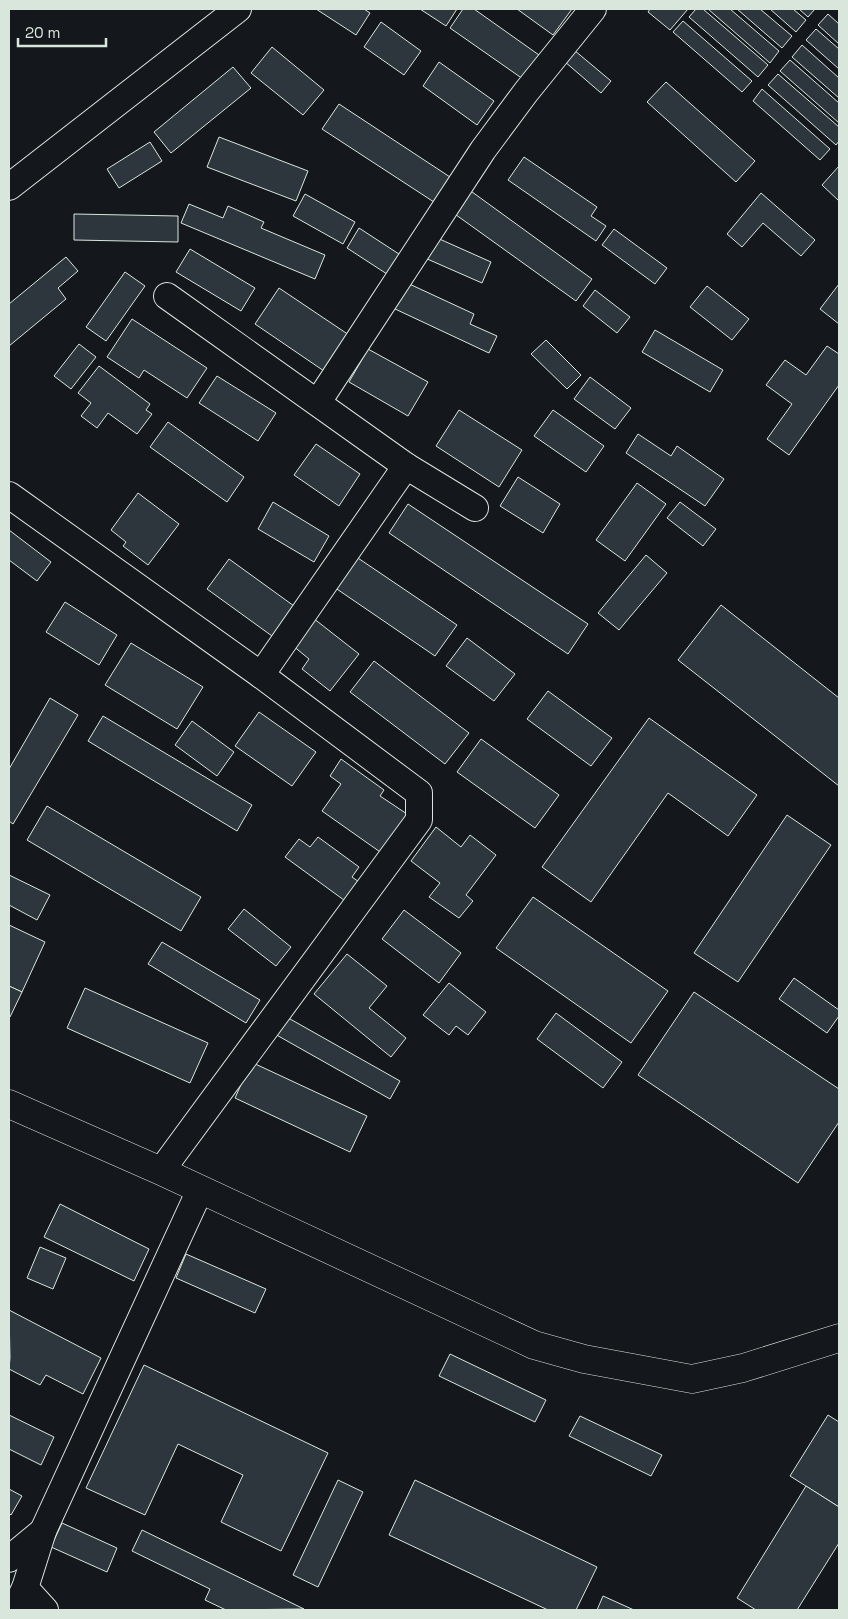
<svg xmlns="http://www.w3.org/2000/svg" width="848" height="1619" font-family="'Space Grotesk',sans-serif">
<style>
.building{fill:#2c363c;stroke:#d8e6dc}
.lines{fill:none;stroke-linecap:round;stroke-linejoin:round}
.street-casing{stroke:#d8e6dc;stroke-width:28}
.secondary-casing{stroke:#d8e6dc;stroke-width:29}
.street{stroke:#14181c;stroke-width:26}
.secondary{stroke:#14181c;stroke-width:28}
</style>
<rect width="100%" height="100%" fill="#14181c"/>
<g class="building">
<path d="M316 9H364L370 13 356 35Z"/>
<path d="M420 9H457L446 26Z"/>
<path d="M463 9H474L539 55 523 79 450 28Z"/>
<path d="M517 9H572L553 35Z"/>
<path d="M650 9H688L670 30 648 12Z"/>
<path d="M696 9H703L768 65 758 77 689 17Z"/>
<path d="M708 9H730L779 51 770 63Z"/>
<path d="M737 9H760L792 36 782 48Z"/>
<path d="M770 9H793L806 20 796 32Z"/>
<path d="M799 9H815L808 17Z"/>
<path d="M828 14 839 24V44L818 25Z"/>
<path d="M683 21 752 81 742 92 673 32Z"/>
<path d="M381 22 421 51 404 75 364 47Z"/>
<path d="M816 29 839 49V69L806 40Z"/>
<path d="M802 45 839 78V98L792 57Z"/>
<path d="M272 47 324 90 303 115 251 73Z"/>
<path d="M574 50 611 81 601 93 564 61Z"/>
<path d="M790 60 839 103V123L780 71Z"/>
<path d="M439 62 494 101 477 125 423 86Z"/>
<path d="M233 67 251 88 171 153 154 132Z"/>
<path d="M778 74 839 127V141L836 145 768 85Z"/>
<path d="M666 82 755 161 736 182 647 102Z"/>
<path d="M762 89 830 149 820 160 753 101Z"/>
<path d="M339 104 453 179 437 204 322 129Z"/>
<path d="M219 137 308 171 296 201 207 167Z"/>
<path d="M150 142 162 161 119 188 107 169Z"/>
<path d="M524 157 597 207 591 216 606 226 596 241 508 180Z"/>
<path d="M839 166V201L822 185Z"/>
<path d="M468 189 592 279 576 301 452 212Z"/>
<path d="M761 193 815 240 801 256 763 223 742 247 727 234Z"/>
<path d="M305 194 355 222 343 244 293 216Z"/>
<path d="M189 204 223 218 228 206 264 222 261 228 325 255 315 279 181 223Z"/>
<path d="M74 214 178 216V242L74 240Z"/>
<path d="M359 228 402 256 390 276 347 248Z"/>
<path d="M614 229 667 268 655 284 602 245Z"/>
<path d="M435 237 491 262 482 283 425 258Z"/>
<path d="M190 249 255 288 241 311 176 272Z"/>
<path d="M66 257 78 271 58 288 66 299 9 346V304Z"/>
<path d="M125 272 145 286 106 341 86 327Z"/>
<path d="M405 282 474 314 470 324 497 336 489 353 393 308Z"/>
<path d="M839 284V324L820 309Z"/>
<path d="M707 286 749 319 732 340 690 307Z"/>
<path d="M279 288 349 335 324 371 255 324Z"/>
<path d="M595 290 630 317 617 333 583 306Z"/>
<path d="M132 319 207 368 187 398 144 370 139 378 107 357Z"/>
<path d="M655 330 723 370 710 392 642 352Z"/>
<path d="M546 340 581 375 567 389 531 354Z"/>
<path d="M79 344 96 357 71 389 54 376Z"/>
<path d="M827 346 839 354V385L789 455 767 439 792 404 766 385 785 360 806 375Z"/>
<path d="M368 349 428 382 408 416 349 382Z"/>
<path d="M99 366 150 404 146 410 152 414 137 434 108 413 97 428 81 416 91 403 78 393Z"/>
<path d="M217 376 276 413 258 441 199 403Z"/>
<path d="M590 377 631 408 615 429 574 399Z"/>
<path d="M459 410 522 450 499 487 436 446Z"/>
<path d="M553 410 604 446 586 472 534 436Z"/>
<path d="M168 422 244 477 227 502 150 447Z"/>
<path d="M638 434 671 456 677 446 724 479 705 506 626 453Z"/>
<path d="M316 444 360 474 339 506 294 475Z"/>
<path d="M518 477 560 504 543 533 500 506Z"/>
<path d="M637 483 666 504 625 561 596 540Z"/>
<path d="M138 493 179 524 148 565 123 546 126 542 111 530Z"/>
<path d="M273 502 329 536 314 562 258 529Z"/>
<path d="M680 502 716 529 703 546 667 518Z"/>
<path d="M408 504 588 624 568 654 389 533Z"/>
<path d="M9 530 51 562 37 581 9 560Z"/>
<path d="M352 554 457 625 435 656 331 585Z"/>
<path d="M646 555 667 573 619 630 598 613Z"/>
<path d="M229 559 294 606 272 636 207 589Z"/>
<path d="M65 602 117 635 99 665 46 632Z"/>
<path d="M721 605 839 698V786L678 660Z"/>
<path d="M313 618 359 654 330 691 302 669 309 659 292 645Z"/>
<path d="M467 638 515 674 494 701 446 666Z"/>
<path d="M131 643 203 687 177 729 105 685Z"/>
<path d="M374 661 469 733 445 764 350 692Z"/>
<path d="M548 691 612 738 591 766 527 719Z"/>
<path d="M50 698 78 715 13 824 9 821V769Z"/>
<path d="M259 712 316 752 292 786 235 746Z"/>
<path d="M103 716 252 805 237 831 88 741Z"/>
<path d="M649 718 757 795 728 836 668 793 591 902 542 867Z"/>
<path d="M192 721 234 752 217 776 175 745Z"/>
<path d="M481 739 559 795 535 828 457 772Z"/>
<path d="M341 759 384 790 380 796 410 816 383 854 322 811 341 784 330 776Z"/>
<path d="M47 806 201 897 181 931 27 840Z"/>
<path d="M787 815 831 845 738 982 694 953Z"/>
<path d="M436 827 461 847 470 835 496 855 466 895 473 901 459 918 429 897 440 883 411 861Z"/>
<path d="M318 837 359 867 352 877 362 884 348 903 285 857 299 839 310 847Z"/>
<path d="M9 875 50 895 37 920 9 905Z"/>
<path d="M533 897 668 991 631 1043 496 948Z"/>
<path d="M244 909 291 947 276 966 228 929Z"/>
<path d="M404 910 461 953 439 983 382 939Z"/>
<path d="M9 925 45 942 22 992 9 986Z"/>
<path d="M162 942 260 1000 246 1023 148 964Z"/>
<path d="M347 954 387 986 369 1008 406 1038 391 1057 314 994Z"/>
<path d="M794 978 839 1010V1016L827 1033 779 999Z"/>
<path d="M449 983 486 1012 468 1035 456 1026 449 1035 423 1015Z"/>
<path d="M9 986 22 992 10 1017 9 1016Z"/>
<path d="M85 988 208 1043 190 1083 67 1028Z"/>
<path d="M694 992 839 1089V1122L798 1183 638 1075Z"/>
<path d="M556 1013 622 1062 603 1088 537 1039Z"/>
<path d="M283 1015 400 1081 390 1099 273 1033Z"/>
<path d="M251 1062 367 1116 350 1152 235 1098Z"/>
<path d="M60 1204 149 1249 134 1281 44 1237Z"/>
<path d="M40 1247 66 1258 53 1289 27 1278Z"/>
<path d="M186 1254 266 1289 255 1313 176 1278Z"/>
<path d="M9 1310 101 1358 83 1394 46 1375 40 1385 9 1369 10 1358Z"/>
<path d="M450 1354 546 1400 535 1422 439 1376Z"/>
<path d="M144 1365 328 1453 281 1551 221 1522 243 1475 178 1444 145 1515 86 1488Z"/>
<path d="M9 1415 54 1437 41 1465 9 1449Z"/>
<path d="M828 1415 839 1422V1507L790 1476Z"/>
<path d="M580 1416 662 1455 651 1476 569 1436Z"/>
<path d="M338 1480 363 1492 318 1587 293 1575Z"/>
<path d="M415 1480 597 1567 576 1610H548L389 1535Z"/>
<path d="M806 1486 839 1507V1543L797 1610H756L737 1598Z"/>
<path d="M9 1489 22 1496 11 1515 9 1513Z"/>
<path d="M62 1523 117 1548 107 1572 51 1547Z"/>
<path d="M142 1530 304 1609 226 1610 205 1600 210 1589 132 1551Z"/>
<path d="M603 1596 634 1610H597Z"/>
</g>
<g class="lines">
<defs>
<g id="street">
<path d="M9 187 238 9"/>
<path d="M167 296 406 466 475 508"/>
<path d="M318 402 483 150 526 92 593 9"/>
<path d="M9 495 261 675 419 793V820L161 1171"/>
<path d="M261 675 406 466"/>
<path d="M9 1559 43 1531"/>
<path d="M25 1588 45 1610"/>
<path d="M14 1610 25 1588 43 1531 200 1190"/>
</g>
<path id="secondary" d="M9 1104 161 1171 534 1345 584 1359 692 1379 743 1368 839 1338"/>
</defs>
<use href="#street" class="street-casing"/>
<use href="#secondary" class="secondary-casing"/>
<use href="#street" class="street"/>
<use href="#secondary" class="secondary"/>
</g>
<rect width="848" height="1619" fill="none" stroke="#d8e6dc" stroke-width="20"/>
<path d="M18 38v8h88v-8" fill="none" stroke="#d8e6dc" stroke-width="2.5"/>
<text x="25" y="38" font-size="15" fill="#d8e6dc" stroke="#14181c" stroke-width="4" paint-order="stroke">20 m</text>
</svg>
